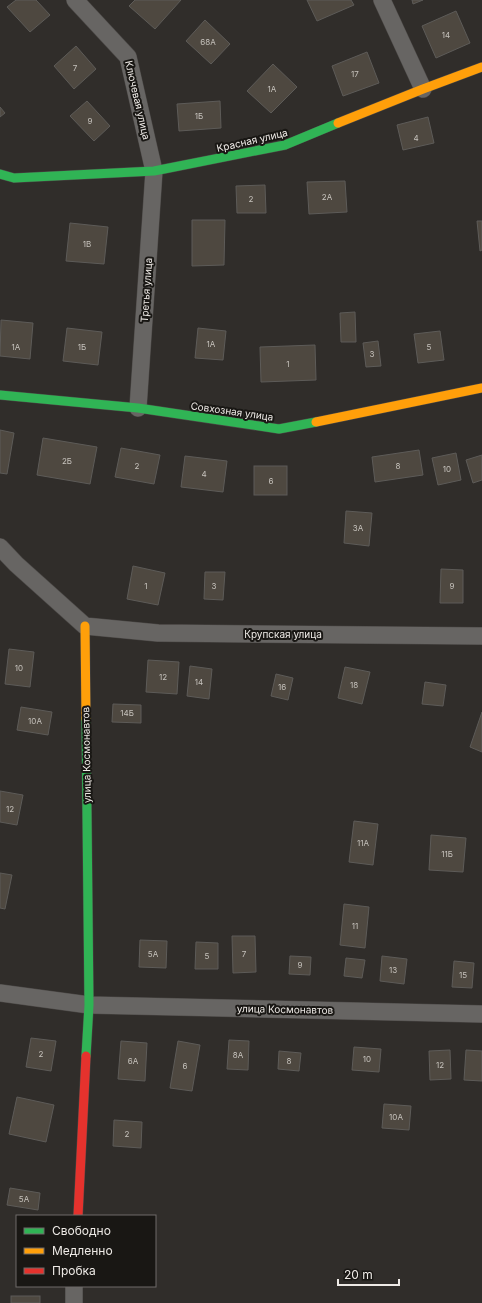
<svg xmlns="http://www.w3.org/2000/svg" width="482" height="1303" font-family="Inter,sans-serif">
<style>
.building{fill:#4e4840;stroke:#5d5b58}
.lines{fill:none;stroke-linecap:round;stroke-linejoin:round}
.street-casing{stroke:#4b4846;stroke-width:18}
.fast-casing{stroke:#4b4846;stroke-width:10}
.slow-casing{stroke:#4b4846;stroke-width:10}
.jam-casing{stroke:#4b4846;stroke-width:10}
.street{stroke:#676563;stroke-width:17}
.fast{stroke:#30b455;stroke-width:9}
.slow{stroke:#ff9f0a;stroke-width:9}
.jam{stroke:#e5322d;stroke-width:9}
.labels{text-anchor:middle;stroke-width:4;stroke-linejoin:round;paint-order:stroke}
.number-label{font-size:8px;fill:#c6c2bc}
.street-label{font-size:10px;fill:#eeeae6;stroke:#191714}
</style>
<rect width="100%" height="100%" fill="#302d2a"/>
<g class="building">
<path d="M16 0H36L50 15 30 32 7 7Z"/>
<path d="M135 0H181L155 29 129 6Z"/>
<path d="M307 0H351L354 5 317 21Z"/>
<path d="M412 0H423L413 4Z"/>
<path d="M456 11 470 43 436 58 422 26Z"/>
<path d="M205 20 230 44 211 64 186 41Z"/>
<path d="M76 46 96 69 74 89 54 66Z"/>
<path d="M367 52 379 83 343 96 332 66Z"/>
<path d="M273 64 297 87 271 113 247 91Z"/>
<path d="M87 101 110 126 94 141 70 116Z"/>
<path d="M220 101 221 128 179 131 177 104Z"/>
<path d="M0 107 5 113 0 117Z"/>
<path d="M428 117 434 143 403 150 397 125Z"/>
<path d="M345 181 347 212 309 214 307 182Z"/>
<path d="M265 185 266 213H237L236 186Z"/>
<path d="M192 220H225L224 265 192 266Z"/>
<path d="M477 221H482V250L480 251Z"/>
<path d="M70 223 108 227 104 264 66 261Z"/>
<path d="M355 312 356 342H341L340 313Z"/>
<path d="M1 320 33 323 30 359 0 356Z"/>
<path d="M67 328 102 332 98 365 63 361Z"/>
<path d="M198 328 226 331 223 360 195 358Z"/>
<path d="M440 331 444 360 418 363 414 334Z"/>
<path d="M378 341 381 366 366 367 363 343Z"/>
<path d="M315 345 316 380 261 382 260 347Z"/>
<path d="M0 430 14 433 7 474 0 473Z"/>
<path d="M43 438 97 447 90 484 37 475Z"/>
<path d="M121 448 160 455 154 484 115 477Z"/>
<path d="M419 450 423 475 375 482 372 457Z"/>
<path d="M456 453 461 480 438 485 432 458Z"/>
<path d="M482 455V480L473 483 466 460Z"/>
<path d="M185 456 227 461 223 492 181 487Z"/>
<rect x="254" y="466" width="33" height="29"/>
<path d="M346 511 372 513 369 546 344 543Z"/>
<path d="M133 566 165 573 158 605 127 599Z"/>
<path d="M441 569 463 570V603H440Z"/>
<path d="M205 572H225L223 600 204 599Z"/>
<path d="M9 649 34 652 30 687 5 684Z"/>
<path d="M148 660 179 662 177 694 146 692Z"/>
<path d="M190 666 212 669 209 699 187 696Z"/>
<path d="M345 667 370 672 362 704 338 698Z"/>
<path d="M276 674 293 678 288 700 271 696Z"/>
<path d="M425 682 446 685 443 706 422 704Z"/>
<path d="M113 704 141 705V723L112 722Z"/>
<path d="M21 707 52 712 48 735 17 730Z"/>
<path d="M482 712V752L470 747Z"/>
<path d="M0 791 23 795 17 825 0 822Z"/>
<path d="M354 821 378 824 373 865 349 862Z"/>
<path d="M431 835 466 838 463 872 429 870Z"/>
<path d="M0 873 12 875 5 909 0 908Z"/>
<path d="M344 904 369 907 365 948 340 945Z"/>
<path d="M232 936H255L256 972 233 973Z"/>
<path d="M140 940 167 941 166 968 139 967Z"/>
<path d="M196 942 218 943V969H195Z"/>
<path d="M290 956 311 957 310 975 289 974Z"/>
<path d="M382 956 407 959 404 984 380 981Z"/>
<path d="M346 958 365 960 362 978 344 976Z"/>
<path d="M454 961 474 963 472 988 452 987Z"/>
<path d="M31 1038 56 1041 51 1071 26 1067Z"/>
<path d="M229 1040 249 1041 248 1070 227 1069Z"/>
<path d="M121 1041 147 1043 145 1081 118 1079Z"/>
<path d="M178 1041 200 1045 192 1091 170 1088Z"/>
<path d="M354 1047 381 1049 379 1072 352 1070Z"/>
<path d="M450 1050 451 1079 430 1080 429 1051Z"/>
<path d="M466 1050 482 1051V1081L464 1080Z"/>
<path d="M279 1051 301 1053 299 1071 278 1069Z"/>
<path d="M17 1097 54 1105 46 1142 9 1134Z"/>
<path d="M384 1104 411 1106 409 1130 382 1128Z"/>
<path d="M114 1120 142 1122 141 1148 113 1146Z"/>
<path d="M10 1188 40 1193 38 1210 7 1205Z"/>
<rect x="11" y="1296" width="29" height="7"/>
</g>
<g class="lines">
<defs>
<g id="street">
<path d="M75 0 128 57 154 171 138 408"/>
<path d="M382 0 423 89"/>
<path d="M0 547 16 564 85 626 158 633 482 636"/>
<path d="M0 993 89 1005 482 1014"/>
<path d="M74 1303V1286"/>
</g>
<g id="fast">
<path d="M0 174 14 178 154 171 285 145 338 123"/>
<path d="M0 395 138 408 279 429 316 422"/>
<path d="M86 719 89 1005 86 1056"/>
</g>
<g id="slow">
<path d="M338 123 423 89 482 67"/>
<path d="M316 422 482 388"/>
<path d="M85 626 86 719"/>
</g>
<path id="jam" d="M78 1216 86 1056"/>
</defs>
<use href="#street" class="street-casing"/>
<use href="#fast" class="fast-casing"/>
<use href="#slow" class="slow-casing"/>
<use href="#jam" class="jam-casing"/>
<use href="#street" class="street"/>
<use href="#fast" class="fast"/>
<use href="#slow" class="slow"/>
<use href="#jam" class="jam"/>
</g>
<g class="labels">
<g class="number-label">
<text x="446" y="38">14</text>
<text x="208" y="45">68А</text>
<text x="75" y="71">7</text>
<text x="355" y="77">17</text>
<text x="272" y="92">1А</text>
<text x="199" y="119">1Б</text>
<text x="90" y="124">9</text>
<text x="416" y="141">4</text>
<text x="327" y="200">2А</text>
<text x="251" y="202">2</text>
<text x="87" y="247">1В</text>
<text x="211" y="347">1А</text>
<text x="16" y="350">1А</text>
<text x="82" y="350">1Б</text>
<text x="429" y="350">5</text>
<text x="372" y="357">3</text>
<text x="288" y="367">1</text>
<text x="67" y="464">2Б</text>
<text x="137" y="469">2</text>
<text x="398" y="469">8</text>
<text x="447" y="472">10</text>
<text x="204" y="477">4</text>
<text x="271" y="484">6</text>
<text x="358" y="531">3А</text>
<text x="146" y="589">1</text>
<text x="214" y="589">3</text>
<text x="452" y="589">9</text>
<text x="19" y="671">10</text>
<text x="163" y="680">12</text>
<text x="199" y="685">14</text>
<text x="354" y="688">18</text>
<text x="282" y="690">16</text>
<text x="127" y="716">14Б</text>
<text x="35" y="724">10А</text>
<text x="10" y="812">12</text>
<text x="363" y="846">11А</text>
<text x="447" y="857">11Б</text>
<text x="355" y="929">11</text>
<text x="153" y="957">5А</text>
<text x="244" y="957">7</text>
<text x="207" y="959">5</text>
<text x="300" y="968">9</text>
<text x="393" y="973">13</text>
<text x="463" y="978">15</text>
<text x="41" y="1057">2</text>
<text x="238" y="1058">8А</text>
<text x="367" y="1062">10</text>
<text x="133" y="1064">6А</text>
<text x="289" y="1064">8</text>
<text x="440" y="1068">12</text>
<text x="185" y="1069">6</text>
<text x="396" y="1120">10А</text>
<text x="127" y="1137">2</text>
<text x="24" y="1202">5А</text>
</g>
<g class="street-label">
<text transform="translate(138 100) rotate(77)" y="4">Ключевая улица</text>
<text transform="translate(252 140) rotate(-13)" y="4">Красная улица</text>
<text transform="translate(146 290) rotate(-86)" y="4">Третья улица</text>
<text transform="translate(232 411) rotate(8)" y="4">Совхозная улица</text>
<text x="283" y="638">Крупская улица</text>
<text transform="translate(86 755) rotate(-91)" y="4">улица Космонавтов</text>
<text transform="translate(285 1009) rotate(1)" y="4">улица Космонавтов</text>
</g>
</g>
<rect x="16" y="1215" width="140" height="72" fill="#191714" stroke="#6e6b68"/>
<rect x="24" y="1228" width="20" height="6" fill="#30b455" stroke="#6e6b68"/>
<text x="52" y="1235" font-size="12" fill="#eeeae6">Свободно</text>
<rect x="24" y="1248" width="20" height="6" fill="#ff9f0a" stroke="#6e6b68"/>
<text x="52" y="1255" font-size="12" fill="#eeeae6">Медленно</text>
<rect x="24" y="1268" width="20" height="6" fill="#e5322d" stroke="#6e6b68"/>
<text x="52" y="1275" font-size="12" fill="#eeeae6">Пробка</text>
<path d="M338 1279v6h61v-6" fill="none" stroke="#eeeae6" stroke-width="2"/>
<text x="344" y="1279" font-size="12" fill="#eeeae6" stroke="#191714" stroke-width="3" paint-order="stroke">20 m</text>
</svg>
